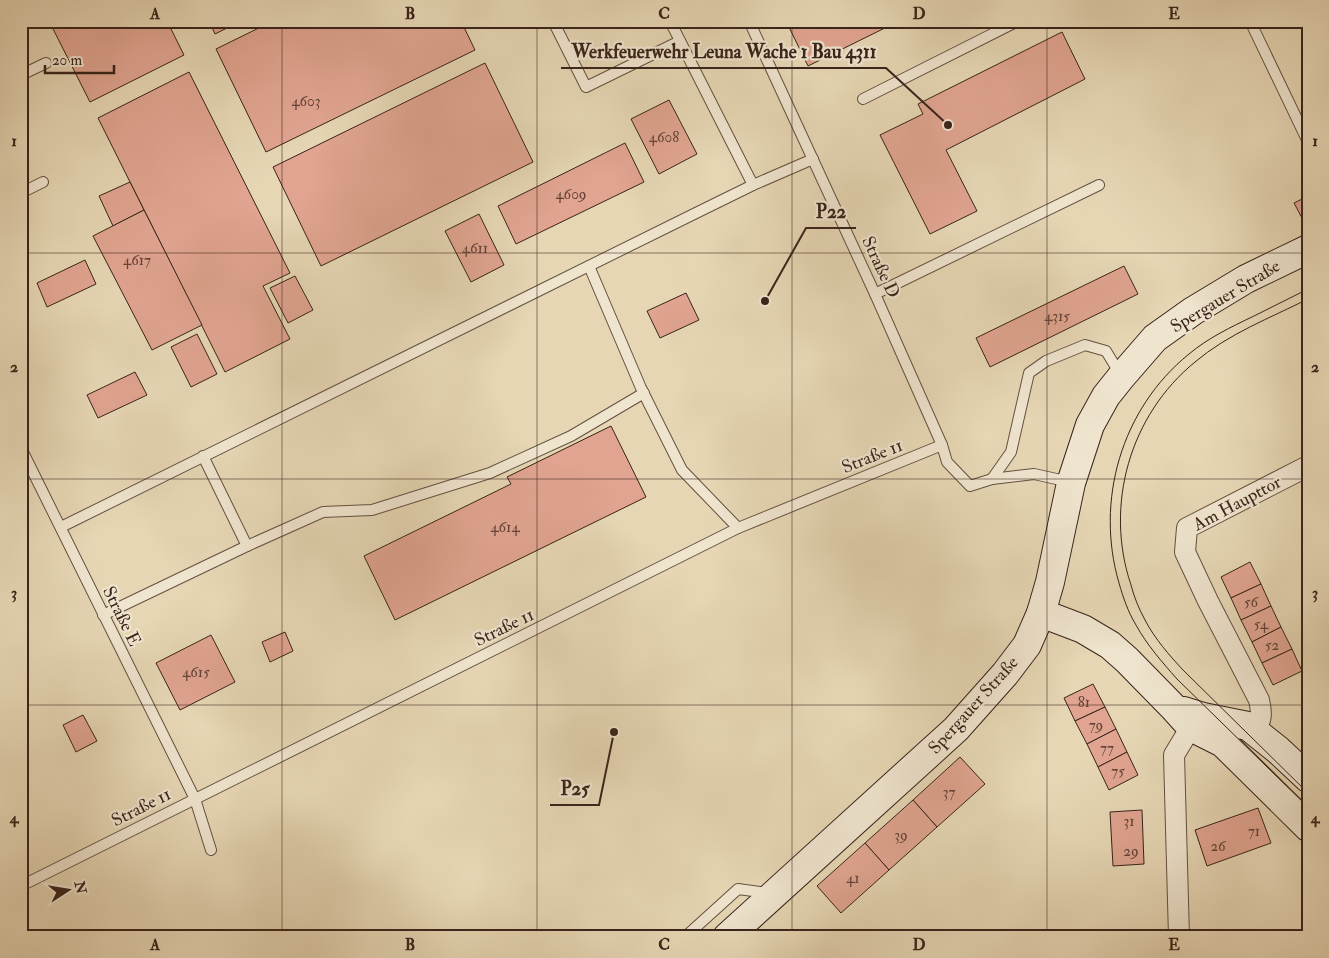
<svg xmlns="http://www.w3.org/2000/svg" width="1329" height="958" font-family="'IM FELL Double Pica',serif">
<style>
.building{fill:#e0a490;stroke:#39231a}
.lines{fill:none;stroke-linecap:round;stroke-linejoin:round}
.lane-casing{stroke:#645040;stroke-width:12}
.street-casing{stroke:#645040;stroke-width:22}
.secondary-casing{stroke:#39231a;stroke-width:30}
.lane{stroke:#efe4ce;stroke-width:10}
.street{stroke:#efe4ce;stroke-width:20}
.secondary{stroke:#efe4ce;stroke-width:28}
.tram{stroke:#39231a;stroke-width:1}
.grid{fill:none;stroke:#39231a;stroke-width:1;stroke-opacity:0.55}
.labels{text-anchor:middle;stroke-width:4.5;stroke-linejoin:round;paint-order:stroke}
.number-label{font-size:15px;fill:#634338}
.street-label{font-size:18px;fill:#39231a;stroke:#efe4ce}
.leader{fill:none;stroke:#39231a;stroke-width:2}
.callout-dot{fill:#39231a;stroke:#efe4ce;stroke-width:2}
.callout-label{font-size:19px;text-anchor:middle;font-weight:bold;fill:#39231a;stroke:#efe4ce;stroke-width:4.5;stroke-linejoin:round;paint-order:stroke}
.neatline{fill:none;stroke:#39231a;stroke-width:2}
.grid-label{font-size:16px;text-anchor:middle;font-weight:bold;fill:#39231a}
</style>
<rect width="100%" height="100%" fill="#e6d6b4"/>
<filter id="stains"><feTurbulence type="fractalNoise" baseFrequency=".004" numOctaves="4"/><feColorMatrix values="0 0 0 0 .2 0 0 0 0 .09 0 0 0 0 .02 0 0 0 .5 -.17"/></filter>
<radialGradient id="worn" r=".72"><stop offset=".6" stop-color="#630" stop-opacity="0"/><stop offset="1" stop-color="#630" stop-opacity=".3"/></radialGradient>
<g class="building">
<path d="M49 21H167L184 55 90 102Z"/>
<path d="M209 21H241L215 34Z"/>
<path d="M273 21H461L475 50 266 152 216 49Z"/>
<path d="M786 21H899L808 66Z"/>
<path d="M1062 32 1085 79 946 150 977 211 930 234 880 135 923 114 918 104Z"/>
<path d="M485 63 533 162 321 266 273 167Z"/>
<path d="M189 72 290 273 263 286 290 339 225 372 98 118Z"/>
<path d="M669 100 697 154 659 174 631 119Z"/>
<path d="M625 143 644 182 516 244 498 206Z"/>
<path d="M130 182 144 210 113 226 99 196Z"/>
<path d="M1308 196V217L1303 220 1294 203Z"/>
<path d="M144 210 202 325 152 350 93 236Z"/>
<path d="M479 214 504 265 471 282 445 231Z"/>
<path d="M85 260 96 284 47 307 37 283Z"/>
<path d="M1124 266 1138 294 990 367 976 338Z"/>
<path d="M295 276 313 310 288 323 270 288Z"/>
<path d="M686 293 699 320 660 338 647 311Z"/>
<path d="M197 334 217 374 191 387 171 347Z"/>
<path d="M135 372 147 395 98 418 87 395Z"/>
<path d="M611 426 646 497 395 620 364 556 511 484 507 477Z"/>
<path d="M1250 562 1261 584 1231 598 1221 577Z"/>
<path d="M1261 584 1271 606 1241 620 1231 598Z"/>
<path d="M1271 606 1281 627 1252 642 1241 620Z"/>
<path d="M1281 627 1292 649 1262 663 1252 642Z"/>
<path d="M285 632 293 651 270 662 262 642Z"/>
<path d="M211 635 235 682 180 710 156 663Z"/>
<path d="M1292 649 1302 671 1273 685 1262 663Z"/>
<path d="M1093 684 1105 707 1075 721 1064 698Z"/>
<path d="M1105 707 1116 729 1087 744 1075 721Z"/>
<path d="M83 715 97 741 76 752 63 725Z"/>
<path d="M1116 729 1127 752 1098 767 1087 744Z"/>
<path d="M1127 752 1138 775 1109 790 1098 767Z"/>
<path d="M960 757 985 784 937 827 913 800Z"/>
<path d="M913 800 937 827 889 870 865 843Z"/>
<path d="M1258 808 1271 843 1207 866 1195 830Z"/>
<path d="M1142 810 1144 864 1113 866 1110 812Z"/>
<path d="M865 843 889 870 841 913 817 886Z"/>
</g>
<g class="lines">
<defs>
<g id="lane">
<path d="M553 21 586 87 680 41"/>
<path d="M670 21 753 185"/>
<path d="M749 21 875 294 942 445"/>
<path d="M1250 21 1308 142"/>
<path d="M21 75 46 63"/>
<path d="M863 99 1018 21"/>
<path d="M21 193 43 182"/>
<path d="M589 266 641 388 682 470 738 528"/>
<path d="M875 294 1099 185"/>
<path d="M21 448 195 799 211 850"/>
<path d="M203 456 247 546"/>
<path d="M992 479 1011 452 1029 373 1046 361 1085 345 1106 351 1120 374"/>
<path d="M61 527 696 213 753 185 813 159"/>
<path d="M103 615 247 546 323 512 372 510 490 473 571 436 644 393"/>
<path d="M21 886 738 528 942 445 947 462 970 486 992 479 1034 474 1070 482"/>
<path d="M685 937 738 889 768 893"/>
</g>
<g id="street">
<path d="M1255 732C1262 719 1262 713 1259 700L1208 601 1185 552 1187 528 1308 466"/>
<path d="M1179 937 1174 755 1191 727"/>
</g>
<g id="secondary">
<path d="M1041 613 1083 629 1110 645 1127 660 1173 707 1191 727 1223 743 1308 827"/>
<path d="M1184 711 1203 717 1248 726 1278 750 1308 778"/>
<path d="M727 937 956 729 1005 674 1027 645 1041 613 1050 582 1071 483 1090 425 1106 396 1122 376 1155 338 1193 311 1246 279 1308 249"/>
</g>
</defs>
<use href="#lane" class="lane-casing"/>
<use href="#street" class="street-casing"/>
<use href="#secondary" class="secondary-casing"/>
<use href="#lane" class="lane"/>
<use href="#street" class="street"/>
<use href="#secondary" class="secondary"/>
<g class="tram">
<path d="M1308 289C1290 298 1272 307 1254 316 1231 327 1208 338 1189 354 1121 409 1095 501 1119 583 1123 597 1128 612 1136 625 1147 645 1162 662 1177 679L1308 807"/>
<path d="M1308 299C1270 318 1228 334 1195 362 1130 415 1104 505 1131 585 1134 597 1139 609 1145 620 1155 639 1169 655 1184 671L1308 793"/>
</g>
</g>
<path class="grid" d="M282 21V937M537 21V937M792 21V937M1047 21V937M21 253H1308M21 479H1308M21 705H1308"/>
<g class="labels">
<g class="number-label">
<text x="306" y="106">4603</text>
<text x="664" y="142">4608</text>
<text x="571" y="199">4609</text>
<text x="475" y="253">4611</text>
<text x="137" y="265">4617</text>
<text x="1057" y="321">4315</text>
<text x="505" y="532">4614</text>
<text x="1251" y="607">56</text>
<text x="1261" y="629">54</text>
<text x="1272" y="650">52</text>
<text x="196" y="677">4615</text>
<text x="1084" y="707">81</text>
<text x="1096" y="730">79</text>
<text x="1107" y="753">77</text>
<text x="1118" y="776">75</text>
<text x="949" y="797">37</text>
<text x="1129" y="826">31</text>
<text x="1254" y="836">71</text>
<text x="901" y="840">39</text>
<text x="1218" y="851">26</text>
<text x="1131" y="856">29</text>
<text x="853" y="883">41</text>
</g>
<g class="street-label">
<text transform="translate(881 267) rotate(65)" y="6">Straße D</text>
<text transform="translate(1225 296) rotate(-31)" y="6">Spergauer Straße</text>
<text transform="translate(872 456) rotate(-22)" y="6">Straße 11</text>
<text transform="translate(1237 503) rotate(-28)" y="6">Am Haupttor</text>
<text transform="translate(122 616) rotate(64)" y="6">Straße E</text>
<text transform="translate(504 627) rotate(-26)" y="6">Straße 11</text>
<text transform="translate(973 705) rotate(-48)" y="6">Spergauer Straße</text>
<text transform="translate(141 807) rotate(-27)" y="6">Straße 11</text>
</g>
</g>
<path class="leader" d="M948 125L886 68H561M765 301L806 228H856M614 732L599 805H550"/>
<g class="callout-dot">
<circle cx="948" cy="125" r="5"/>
<circle cx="765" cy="301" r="5"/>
<circle cx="614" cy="732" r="5"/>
</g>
<g class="callout-label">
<text x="724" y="58">Werkfeuerwehr Leuna Wache 1 Bau 4311</text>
<text x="831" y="218">P22</text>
<text x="575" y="795">P25</text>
</g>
<rect width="1329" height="958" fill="none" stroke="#e6d6b4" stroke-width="55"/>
<g transform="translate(68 890) rotate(78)" stroke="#efe4ce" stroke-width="4" paint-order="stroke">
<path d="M0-4L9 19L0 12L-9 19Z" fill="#39231a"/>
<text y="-8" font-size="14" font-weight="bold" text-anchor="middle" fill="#39231a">N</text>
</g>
<path d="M45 65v8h69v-8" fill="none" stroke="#39231a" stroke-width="2.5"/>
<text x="52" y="65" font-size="15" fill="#39231a" stroke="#efe4ce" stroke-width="4" paint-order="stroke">20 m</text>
<rect x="28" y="28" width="1274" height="902" class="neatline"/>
<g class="grid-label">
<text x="155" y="19">A</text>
<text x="410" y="19">B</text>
<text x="664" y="19">C</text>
<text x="919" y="19">D</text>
<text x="1174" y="19">E</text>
<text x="14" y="146">1</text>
<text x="1315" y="146">1</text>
<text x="14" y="372">2</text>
<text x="1315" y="372">2</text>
<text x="14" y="598">3</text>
<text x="1315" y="598">3</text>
<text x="14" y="823">4</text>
<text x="1315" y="823">4</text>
<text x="155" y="950">A</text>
<text x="410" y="950">B</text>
<text x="664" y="950">C</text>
<text x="919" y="950">D</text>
<text x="1174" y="950">E</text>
</g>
<rect width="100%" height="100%" filter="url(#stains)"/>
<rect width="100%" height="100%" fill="url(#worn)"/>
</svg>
